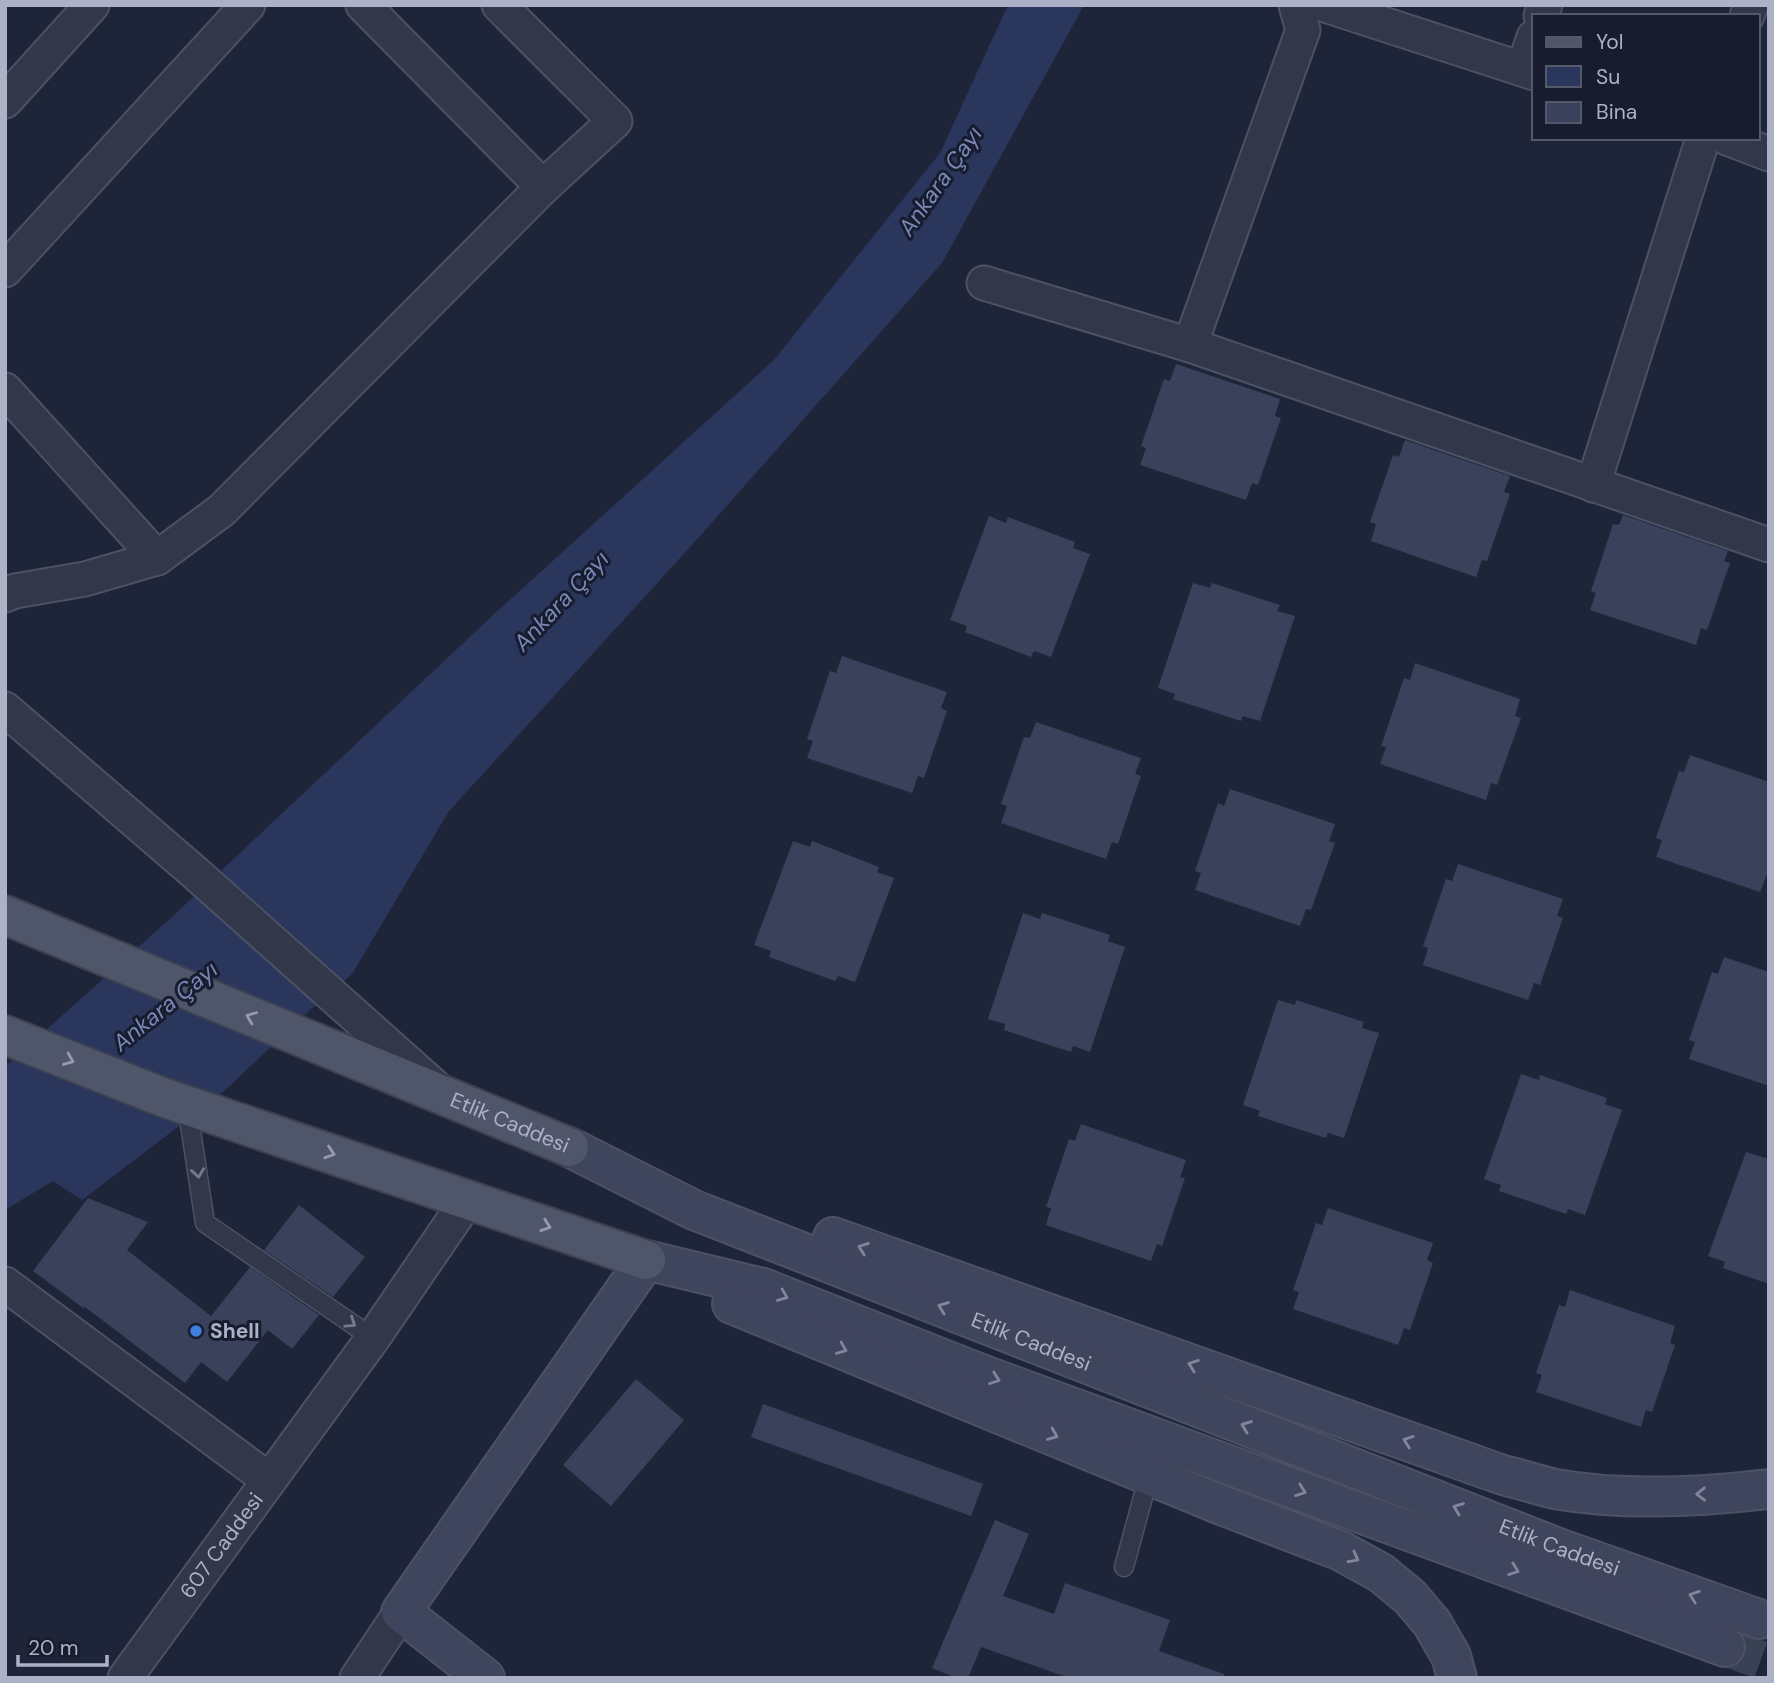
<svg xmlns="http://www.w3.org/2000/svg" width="1774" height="1683" font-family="'DM Sans',sans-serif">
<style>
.water{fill:#2b365c}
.building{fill:#39425a}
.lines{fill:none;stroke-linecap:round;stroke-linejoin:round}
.secondary-tunnel{stroke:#3a4155;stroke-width:38;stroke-dasharray:38 19;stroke-linecap:butt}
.lane-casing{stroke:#4c5265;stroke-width:21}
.street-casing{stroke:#4c5265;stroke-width:37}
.secondary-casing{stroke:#4c5265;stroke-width:42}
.primary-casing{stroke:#3b4153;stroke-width:42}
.lane{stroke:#32374a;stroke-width:18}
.street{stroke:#32374a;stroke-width:33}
.secondary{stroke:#3f455d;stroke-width:38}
.primary{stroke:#4f566a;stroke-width:38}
.oneway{stroke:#959ab0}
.oneway2{stroke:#757a8f}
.oneway3{stroke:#80869d}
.shop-dot{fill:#3f7fe0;stroke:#171d2e;stroke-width:2.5}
.labels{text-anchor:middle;stroke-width:6;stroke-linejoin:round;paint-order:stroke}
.street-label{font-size:21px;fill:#acb1c7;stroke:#171d2e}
.poi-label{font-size:21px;font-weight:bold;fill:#acb1c7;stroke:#171d2e;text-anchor:start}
.water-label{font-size:23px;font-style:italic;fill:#7988b7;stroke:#171d2e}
</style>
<rect width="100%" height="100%" fill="#1e2539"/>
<path class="water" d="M1008 5H1084L942 263 691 546 449 811 352 974 310 1010 221 1094 82 1200 53 1181 5 1210V1067L172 917 492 616 774 360 940 153Z"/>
<g class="building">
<path d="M1176 364 1280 399 1275 416 1281 418 1258 485 1252 483 1246 500 1140 465 1146 448 1141 446 1164 379 1170 381Z"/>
<path d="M1405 440 1510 476 1504 492 1510 494 1487 561 1482 560 1476 577 1371 541 1376 524 1370 522 1393 455 1399 457Z"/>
<path d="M1623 515 1728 551 1724 561 1730 563 1707 630 1701 628 1696 645 1590 610 1596 593 1591 591 1613 524 1619 525Z"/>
<path d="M989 516 1006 523 1008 517 1075 542 1073 548 1090 554 1051 657 1034 651 1031 657 965 632 967 626 950 620Z"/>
<path d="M1193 583 1210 588 1212 583 1280 605 1277 611 1295 616 1260 721 1243 716 1241 721 1173 699 1175 694 1158 688Z"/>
<path d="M842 656 947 692 941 708 947 711 924 778 918 776 912 793 807 758 813 741 807 739 830 671 836 673Z"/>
<path d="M1415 663 1520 699 1515 716 1521 718 1497 785 1491 783 1486 800 1380 764 1386 747 1381 746 1404 678 1410 680Z"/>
<path d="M1036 722 1141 758 1135 774 1141 776 1118 844 1112 842 1106 859 1001 823 1007 806 1001 804 1024 737 1030 738Z"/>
<path d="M1690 755 1769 782V869L1760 892 1656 857 1662 840 1656 838 1679 771 1684 772Z"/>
<path d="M1230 789 1335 824 1329 841 1335 843 1311 910 1306 909 1300 926 1195 890 1201 873 1195 871 1218 803 1224 806Z"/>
<path d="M793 841 810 847 812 841 879 867 877 872 894 878 855 982 838 976 835 981 769 957 771 951 754 945Z"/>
<path d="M1458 864 1563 899 1557 916 1563 918 1540 985 1534 983 1528 1000 1423 965 1428 948 1423 946 1446 879 1452 881Z"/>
<path d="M1023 913 1040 919 1042 913 1110 935 1108 941 1125 947 1090 1052 1073 1046 1071 1052 1004 1030 1005 1024 988 1019Z"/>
<path d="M1724 957 1769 972V1086L1689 1059 1695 1042 1689 1040 1712 972 1718 974Z"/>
<path d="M1278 1000 1295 1005 1296 1000 1364 1022 1362 1028 1379 1033 1344 1138 1328 1133 1326 1138 1258 1116 1260 1111 1243 1105Z"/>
<path d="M1521 1074 1539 1080 1540 1075 1607 1098 1605 1104 1622 1110 1585 1215 1568 1209 1566 1214 1499 1191 1501 1185 1484 1179Z"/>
<path d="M1081 1124 1186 1160 1180 1177 1185 1178 1162 1246 1157 1244 1151 1261 1046 1225 1051 1208 1046 1207 1069 1139 1075 1141Z"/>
<path d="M1746 1152 1769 1159V1284L1723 1268 1725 1262 1708 1256Z"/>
<path d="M88 1198 148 1222 127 1250 211 1316 250 1267 319 1315 292 1349 268 1330 227 1382 201 1362 185 1383 85 1307 83 1308 33 1271Z"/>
<path d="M299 1205 365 1257 333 1297 264 1250Z"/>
<path d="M1328 1208 1433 1243 1427 1260 1433 1263 1410 1330 1404 1328 1398 1345 1293 1309 1299 1292 1293 1290 1316 1223 1322 1225Z"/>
<path d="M1570 1290 1675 1326 1670 1343 1675 1345 1652 1412 1646 1410 1641 1427 1536 1392 1542 1375 1536 1373 1559 1305 1565 1307Z"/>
<path d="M636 1379 684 1420 611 1506 563 1465Z"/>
<path d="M763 1404 983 1484 971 1516 751 1437Z"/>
<path d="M995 1520 1029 1534 1003 1596 1054 1614 1065 1583 1170 1620 1159 1651 1224 1674V1678H1069L981 1647 968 1678H956L932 1668Z"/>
</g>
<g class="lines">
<path class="secondary-tunnel" d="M1725 1647 1769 1663"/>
<defs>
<g id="lane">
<path d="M187 1105 205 1223 373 1338"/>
<path d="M1124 1567 1149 1475"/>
</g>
<g id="street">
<path d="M499 5 615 121 543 187"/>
<path d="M1325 5 1534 73"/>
<path d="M1541 16 1545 5"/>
<path d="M1747 16 1751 5"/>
<path d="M1523 69 1534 37"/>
<path d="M5 101 92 5"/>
<path d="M1727 138 1769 154"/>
<path d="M5 270 248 5"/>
<path d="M984 283 1190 345 1769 545"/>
<path d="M1190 345 1303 30 1296 5"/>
<path d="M5 390 157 558"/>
<path d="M1593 485 1703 138"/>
<path d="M5 595 15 591 85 579 157 558 222 510 543 187 363 5"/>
<path d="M5 709 193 871 435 1087"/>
<path d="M5 1284 269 1480"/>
<path id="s1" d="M125 1678 373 1338 468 1199"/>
<path d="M357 1678 401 1612"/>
</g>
<g id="secondary">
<path id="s2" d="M569 1147 694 1210 1561 1549 1759 1619"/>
<path d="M833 1237 1503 1475C1520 1479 1538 1485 1555 1489 1622 1501 1701 1497 1769 1489"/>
<path d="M646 1260 763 1288 981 1374 1725 1647"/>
<path d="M732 1304 1219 1504 1341 1551 1381 1573 1410 1597 1432 1623 1451 1656 1457 1678"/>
<path d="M485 1678 401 1612 646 1260"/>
</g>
<g id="primary">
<path id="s3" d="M5 915 569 1147"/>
<path d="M5 1035 165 1098 646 1260"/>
</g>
</defs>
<use href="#lane" class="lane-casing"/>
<use href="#street" class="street-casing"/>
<use href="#secondary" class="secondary-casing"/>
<use href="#primary" class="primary-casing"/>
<use href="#lane" class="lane"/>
<use href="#street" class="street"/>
<use href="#secondary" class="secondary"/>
<use href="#primary" class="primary"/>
</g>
<defs><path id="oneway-chevron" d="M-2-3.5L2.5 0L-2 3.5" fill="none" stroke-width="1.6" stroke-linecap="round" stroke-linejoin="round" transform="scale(1.75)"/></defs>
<g class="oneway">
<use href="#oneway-chevron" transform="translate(251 1017) rotate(-157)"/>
<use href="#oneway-chevron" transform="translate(69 1060) rotate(22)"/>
<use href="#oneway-chevron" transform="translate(330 1153) rotate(18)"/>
<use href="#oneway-chevron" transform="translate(546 1226) rotate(19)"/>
</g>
<g class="oneway2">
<use href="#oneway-chevron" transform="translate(198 1173) rotate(82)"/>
<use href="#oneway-chevron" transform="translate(351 1323) rotate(34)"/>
</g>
<g class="oneway3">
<use href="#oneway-chevron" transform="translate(863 1248) rotate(-160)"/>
<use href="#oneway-chevron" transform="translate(783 1296) rotate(22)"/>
<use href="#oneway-chevron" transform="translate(943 1307) rotate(-159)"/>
<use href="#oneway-chevron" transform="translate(842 1349) rotate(22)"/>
<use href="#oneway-chevron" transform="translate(1193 1365) rotate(-160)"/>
<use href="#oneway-chevron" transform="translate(995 1379) rotate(20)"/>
<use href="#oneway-chevron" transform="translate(1246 1426) rotate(-159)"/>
<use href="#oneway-chevron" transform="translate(1053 1435) rotate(22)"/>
<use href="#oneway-chevron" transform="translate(1408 1441) rotate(-161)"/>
<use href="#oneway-chevron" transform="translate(1301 1491) rotate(20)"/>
<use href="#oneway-chevron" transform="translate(1701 1494) rotate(179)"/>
<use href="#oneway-chevron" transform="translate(1458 1508) rotate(-159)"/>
<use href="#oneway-chevron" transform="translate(1354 1558) rotate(29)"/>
<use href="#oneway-chevron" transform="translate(1514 1570) rotate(20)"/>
<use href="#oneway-chevron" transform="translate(1694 1596) rotate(-160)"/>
</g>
<circle class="shop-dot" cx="196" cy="1331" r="7"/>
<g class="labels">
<g class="street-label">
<text dy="7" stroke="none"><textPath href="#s3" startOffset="546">Etlik Caddesi</textPath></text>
<text dy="7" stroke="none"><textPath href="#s2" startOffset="502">Etlik Caddesi</textPath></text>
<text dy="7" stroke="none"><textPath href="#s1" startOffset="164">607 Caddesi</textPath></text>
<text dy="7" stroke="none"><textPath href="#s2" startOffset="1069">Etlik Caddesi</textPath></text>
</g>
<g class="poi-label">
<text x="210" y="1338">Shell</text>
</g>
<g class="water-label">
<text transform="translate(940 181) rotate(-55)" y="8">Ankara Çayı</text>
<text transform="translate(561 601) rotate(-47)" y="8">Ankara Çayı</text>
<text transform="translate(165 1006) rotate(-39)" y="8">Ankara Çayı</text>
</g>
</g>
<rect width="1774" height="1683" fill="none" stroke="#acb1c7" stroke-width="14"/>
<rect x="1532" y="14" width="228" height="126" fill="#171d2e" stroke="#53586b" stroke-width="2"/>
<rect x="1546" y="37" width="35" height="10" fill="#4f566a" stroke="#53586b" stroke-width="2"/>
<text x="1596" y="49" font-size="21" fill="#acb1c7">Yol</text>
<rect x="1546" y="66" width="35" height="21" fill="#2b365c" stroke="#53586b" stroke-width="2"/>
<text x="1596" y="84" font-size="21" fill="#acb1c7">Su</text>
<rect x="1546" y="102" width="35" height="21" fill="#39425a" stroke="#53586b" stroke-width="2"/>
<text x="1596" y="119" font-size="21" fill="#acb1c7">Bina</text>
<path d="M18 1655v10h89v-10" fill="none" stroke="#acb1c7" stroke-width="3.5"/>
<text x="28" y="1655" font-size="21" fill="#acb1c7" stroke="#171d2e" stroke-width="5" paint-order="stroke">20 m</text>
</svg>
